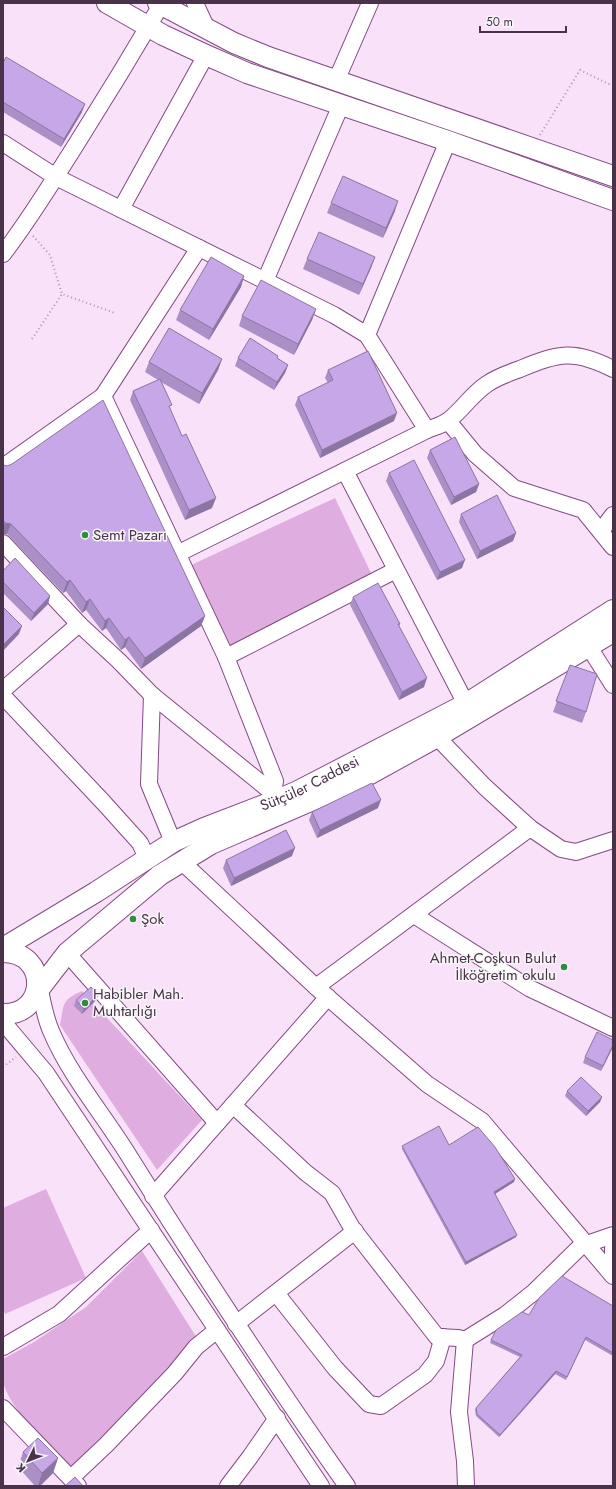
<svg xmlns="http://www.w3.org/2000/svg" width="616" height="1489" font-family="Jost,sans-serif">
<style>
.green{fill:#dfaddf}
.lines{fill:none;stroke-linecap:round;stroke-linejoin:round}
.minor-casing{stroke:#824a82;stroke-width:18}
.major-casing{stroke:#824a82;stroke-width:22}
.path{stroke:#aa91aa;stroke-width:2;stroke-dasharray:1 3;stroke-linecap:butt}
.minor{stroke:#fff;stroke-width:16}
.major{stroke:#fff;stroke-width:20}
.wall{fill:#ab90c8}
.shaded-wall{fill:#8b75a2}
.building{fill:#c7a7e8;stroke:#8b75a2}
.poi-dot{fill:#2d8c3f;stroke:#f7f7f7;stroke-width:1.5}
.labels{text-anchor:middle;stroke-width:3;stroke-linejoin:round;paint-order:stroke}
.poi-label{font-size:15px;fill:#4b324b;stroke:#f7f7f7;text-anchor:start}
.street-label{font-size:15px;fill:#4b324b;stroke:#f7f7f7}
</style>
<rect width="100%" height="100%" fill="#fae1fa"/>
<g class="green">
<path d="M335 498 372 575 227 650 187 567Z"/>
<path d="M82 991 202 1120 157 1170 60 1025C64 1005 61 1000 82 991Z"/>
<path d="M46 1189 86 1278 5 1314 3 1309V1208Z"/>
<path d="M142 1251 197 1338 71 1469C51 1449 8 1408 3 1381 2 1374 3 1366 3 1359L34 1342 86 1307Z"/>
</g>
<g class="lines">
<defs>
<g id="minor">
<path d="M195 3 207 29"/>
<path d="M336 81 370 3"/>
<path d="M3 143 56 177 334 315 367 335 427 430C434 427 443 425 449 420 463 409 472 394 487 384 497 377 509 373 520 369 559 353 574 349 613 369"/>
<path d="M121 209 206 55"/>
<path d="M3 254C30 219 53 181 77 143 106 97 134 51 161 5L160 3"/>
<path d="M265 281 341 105"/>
<path d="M367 335 448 141"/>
<path d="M103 396 226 657 275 781 273 793"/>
<path d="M448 421 475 454 514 488 583 510 613 547"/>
<path d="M3 467 103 396 199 248"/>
<path d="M345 471 466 704"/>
<path d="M601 531 613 515"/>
<path d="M3 543 79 624 119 661 152 695 273 793 277 800"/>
<path d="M177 554 427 430"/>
<path d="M589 647 613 685"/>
<path d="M226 657 396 570"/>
<path d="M3 690 79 624"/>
<path d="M152 695 149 784 173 842"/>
<path d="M3 696 104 803 140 843 147 858"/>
<path d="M437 737 485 787 530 828 561 849 576 852 613 840"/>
<path d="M182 862 316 987 427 1084 482 1121 613 1276"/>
<path d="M414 915 529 988 613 1028"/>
<path d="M67 953 217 1123"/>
<path d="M38 981C42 998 44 1015 51 1031 70 1076 103 1114 129 1156 199 1268 271 1378 347 1486"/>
<path d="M316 987 530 828"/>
<path d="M3 1022 46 1073 321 1486"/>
<path d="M233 1105 305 1172 332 1193 352 1228 437 1337 458 1338 465 1340 505 1315 534 1292 581 1246 613 1235"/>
<path d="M153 1196 328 997"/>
<path d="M613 1248V1255"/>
<path d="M276 1293 335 1368 369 1404 381 1406 425 1375 436 1361 443 1337"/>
<path d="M236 1324 355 1231"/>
<path d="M465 1340 459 1412 465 1461 466 1486"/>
<path d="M3 1347 59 1314 151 1230"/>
<path d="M3 1408 78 1486"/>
<path d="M71 1478 106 1445 175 1373 196 1347 217 1330"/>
<path d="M228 1486 250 1457 277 1418"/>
</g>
<g id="major">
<path d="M107 3 163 35 206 55 247 73 448 141 613 200"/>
<path d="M158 3 234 43 268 57 613 176"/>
<path id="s1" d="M3 948 96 892 173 842 204 828 277 800 298 791 466 704 613 610"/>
<path d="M3 952C49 952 48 1015 3 1014"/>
<path d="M37 992 67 953 160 875 211 844 359 780 437 737 613 632"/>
</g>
</defs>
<use href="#minor" class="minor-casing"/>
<use href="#major" class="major-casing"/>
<g class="path">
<path d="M540 135 580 70 613 86"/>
<path d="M33 236 50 255 62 294 115 313"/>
<path d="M32 339 62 294"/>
<path d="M3 1067 16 1057"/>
</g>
<use href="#minor" class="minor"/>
<use href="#major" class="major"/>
</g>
<g class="wall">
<path d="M3 63 82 112 61 147 3 112Z"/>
<path d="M331 203 395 211 383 238 327 213Z"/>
<path d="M375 257 371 268 359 295 303 269 307 259Z"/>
<path d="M244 276 241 287 209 340 176 320 180 310Z"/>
<path d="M316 309 312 320 294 355 239 326 242 316Z"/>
<path d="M238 358H277L288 365 285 373 274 390 235 366Z"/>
<path d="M222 359 218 370 199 404 161 382 170 409 212 508 185 520 130 400 133 391 158 380 145 372 149 362Z"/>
<path d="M328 370 394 421 320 458 295 405 298 397 328 383 325 378Z"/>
<path d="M430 450 479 484 476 492 451 505 427 458Z"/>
<path d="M3 465 205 616 201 626 141 669 125 647 121 650 106 628 102 631 86 610 82 613 66 591 63 593 7 534H3Z"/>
<path d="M389 473 462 568 437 580 386 481Z"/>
<path d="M461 514 516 533 513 541 477 559 459 522Z"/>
<path d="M3 571 50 596 48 604 31 621 3 593Z"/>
<path d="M353 597 400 624 399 626 424 687 399 700 350 605Z"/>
<path d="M570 665 586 712 582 723 553 712Z"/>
<path d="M378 808 317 838 309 820 312 812Z"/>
<path d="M292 856 231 886 223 868 226 860Z"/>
<path d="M98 995 96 1000 82 1014 74 1006 76 1000Z"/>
<path d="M613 1040V1047L601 1071 583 1063 585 1057Z"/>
<path d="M567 1091 602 1097 600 1102 586 1116 565 1096Z"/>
<path d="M449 1145 514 1182 495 1194 516 1237 465 1265 402 1149V1146Z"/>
<path d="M613 1306V1356L585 1340 566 1380 555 1374 499 1437 476 1416 475 1410 476 1408 520 1357 490 1343 491 1340 529 1315Z"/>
<path d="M23 1452 58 1458 53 1473 40 1486H35L18 1467Z"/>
</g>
<g class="shaded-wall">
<path d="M85 104 82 112 61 147 64 139Z"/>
<path d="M398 201 395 211 383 238 386 228Z"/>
<path d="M375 257 371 268 359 295 363 284Z"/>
<path d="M244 276 241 287 209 340 213 329Z"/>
<path d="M316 309 312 320 294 355 298 344Z"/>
<path d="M222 359 218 370 199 404 202 393Z"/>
<path d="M288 365 285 373 274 390 277 382Z"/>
<path d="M397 413 394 421 320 458 322 450Z"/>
<path d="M479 484 476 492 451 505 454 497Z"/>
<path d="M216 498 212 508 185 520 189 510Z"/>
<path d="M5 523 11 524 7 534H3V529Z"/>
<path d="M516 533 513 541 477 559 480 551Z"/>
<path d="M465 560 462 568 437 580 440 572Z"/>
<path d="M70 580 66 591 63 593 67 582Z"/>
<path d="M50 596 48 604 31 621 34 613Z"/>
<path d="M90 599 86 610 82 613 86 602Z"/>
<path d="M205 616 201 626 141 669 145 658Z"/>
<path d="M109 618 106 628 102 631 105 621Z"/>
<path d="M22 626 19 634 3 651V645Z"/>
<path d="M129 637 125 647 121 650 125 640Z"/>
<path d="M427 678 424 687 399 700 402 692Z"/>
<path d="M381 800 378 808 317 838 320 830Z"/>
<path d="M295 848 292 856 231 886 234 878Z"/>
<path d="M98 995 96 1000 82 1014 84 1009Z"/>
<path d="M613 1045V1047L601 1071 603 1066Z"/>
<path d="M602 1097 600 1102 586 1116 588 1111Z"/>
<path d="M515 1179 514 1182 493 1195 494 1192Z"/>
<path d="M517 1235 516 1237 465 1265 466 1262Z"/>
<path d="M556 1371 555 1374 499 1437 500 1435Z"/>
<path d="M58 1458 53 1473 40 1486H38L42 1473Z"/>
</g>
<g class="building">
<path d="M6 57 85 104 64 139 3 102V63Z"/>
<path d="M343 176 398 201 386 228 331 203Z"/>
<path d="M319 232 375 257 363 284 307 259Z"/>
<path d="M211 257 244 276 213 329 180 310Z"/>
<path d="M261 280 316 309 298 344 242 316Z"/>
<path d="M169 328 222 359 202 393 149 362Z"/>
<path d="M250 338 278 356 277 358 288 365 277 382 238 358Z"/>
<path d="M368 351 397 413 322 450 298 397 333 380 328 370Z"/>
<path d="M160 379 172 405 169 406 182 436 186 434 216 498 189 510 133 391Z"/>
<path d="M103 400 205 616 145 658 129 637 125 640 109 618 105 621 90 599 86 602 70 580 67 582 11 524 5 523 3 520V465L7 466 12 464Z"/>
<path d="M455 437 479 484 454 497 430 450Z"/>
<path d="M414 460 465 560 440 572 389 473Z"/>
<path d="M497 495 516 533 480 551 461 514Z"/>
<path d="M15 558 50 596 34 613 3 582V571Z"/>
<path d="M378 583 400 624H398L427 678 402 692 353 597Z"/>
<path d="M3 607 22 626 3 645Z"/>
<path d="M570 665 597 674 586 712 556 701Z"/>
<path d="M372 783 381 800 320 830 312 812Z"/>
<path d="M286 830 295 848 234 878 226 860Z"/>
<path d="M91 987 98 995 84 1009 76 1000Z"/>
<path d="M597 1032 613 1040V1045L603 1066 585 1057Z"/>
<path d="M581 1077 602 1097 588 1111 567 1091Z"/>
<path d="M439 1126 449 1145 478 1127 495 1147 515 1179 494 1192 517 1235 466 1262 402 1146Z"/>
<path d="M562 1276 613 1306V1353L586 1337 567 1377 556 1371 500 1435 477 1414 476 1408 522 1355 491 1340 496 1330 522 1312 529 1315 539 1298Z"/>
<path d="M38 1438 58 1458 42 1473 23 1452Z"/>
<path d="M75 1477 83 1486H65Z"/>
</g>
<g class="poi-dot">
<circle cx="85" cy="535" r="4"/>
<circle cx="133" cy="919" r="4"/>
<circle cx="564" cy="967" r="4"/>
<circle cx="85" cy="1003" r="4"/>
</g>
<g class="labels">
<g class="poi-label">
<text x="93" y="540">Semt Pazarı</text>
<text x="141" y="924">Şok</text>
<text x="556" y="963" text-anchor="end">Ahmet-Coşkun Bulut<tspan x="556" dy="17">İlköğretim okulu</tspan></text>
<text x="93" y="999">Habibler Mah.<tspan x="93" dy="17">Muhtarlığı</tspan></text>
</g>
<g class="street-label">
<text dy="5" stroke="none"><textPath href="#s1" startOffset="349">Sütçüler Caddesi</textPath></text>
</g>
</g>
<rect width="616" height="1489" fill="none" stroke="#4b324b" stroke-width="8"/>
<g transform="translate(28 1461) rotate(227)" stroke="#f7f7f7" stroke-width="3" paint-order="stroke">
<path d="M0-3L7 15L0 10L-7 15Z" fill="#4b324b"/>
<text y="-6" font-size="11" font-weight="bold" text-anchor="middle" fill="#4b324b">K</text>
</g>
<path d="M480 26v6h86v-6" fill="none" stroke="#4b324b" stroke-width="2"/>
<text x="486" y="26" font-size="12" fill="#4b324b" stroke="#f7f7f7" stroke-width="3" paint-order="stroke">50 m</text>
</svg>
